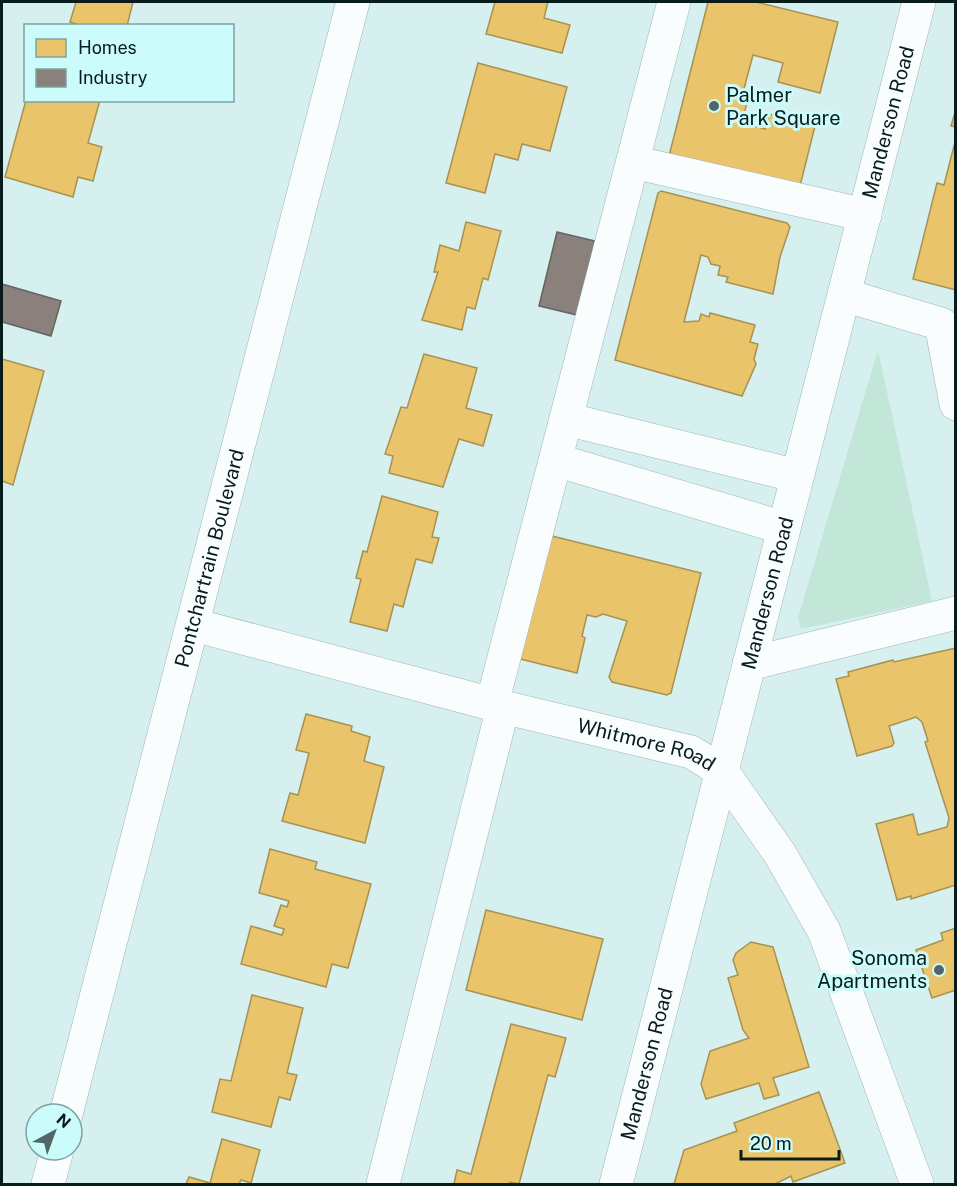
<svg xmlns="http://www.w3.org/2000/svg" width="957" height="1186" font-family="'Public Sans',sans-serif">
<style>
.green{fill:#c2e6d7}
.homes{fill:#e9c46a;stroke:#a69253;stroke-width:1.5}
.industry{fill:#8a817c;stroke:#63635f;stroke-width:1.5}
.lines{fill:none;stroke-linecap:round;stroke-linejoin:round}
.minor-casing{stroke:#a0b4b4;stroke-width:34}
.minor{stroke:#f9fdfd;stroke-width:33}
.poi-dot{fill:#516666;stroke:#cbfbfa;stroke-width:2}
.labels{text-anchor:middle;stroke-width:6;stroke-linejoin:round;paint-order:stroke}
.poi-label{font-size:20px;fill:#091c1c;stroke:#cbfbfa;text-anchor:start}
.street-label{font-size:20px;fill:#091c1c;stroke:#cbfbfa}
</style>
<rect width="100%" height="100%" fill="#d6f0f0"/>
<path class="green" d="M878 350 932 601 801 629 798 618Z"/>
<g class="homes">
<path d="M76 2H133L127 26H82L70 22Z"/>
<path d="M495 2H548L544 18 570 25 562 53 486 34Z"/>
<path d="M708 2H756L838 22 820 93 778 82 783 63 753 55 742 96 748 98 742 123 765 129 769 114 815 126 798 194 668 160Z"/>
<path d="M478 63 567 87 550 151 522 144 518 160 495 154 485 193 446 183Z"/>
<path d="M26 100H100L88 143 102 147 93 181 78 177 73 197 5 177Z"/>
<path d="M956 109V127L951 126Z"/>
<path d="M956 138V290L913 279 937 183 944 185Z"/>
<path d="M661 191 787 223 790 227 780 257 773 294 726 282 728 277 718 275 720 266 711 264 708 257 701 255 684 322 699 321 701 314 709 317 710 313 755 325 750 342 758 344 754 359 756 364 742 396 615 360 658 193Z"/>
<path d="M466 222 501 231 488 280 483 278 475 309 467 307 462 330 422 320 438 272H434L440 245 459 251Z"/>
<path d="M424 354 477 368 466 408 492 415 483 446 459 439 443 487 389 473 393 456 385 454 401 407 407 408Z"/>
<path d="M2 359 44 371 13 485 2 481Z"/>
<path d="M382 496 438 512 432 537 439 538 432 563 416 559 403 607 394 604 387 631 350 622 361 579 356 578 363 551 367 552Z"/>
<path d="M548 535 701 573 671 693 667 695 612 682 609 677 627 621 603 614 596 617 587 615 582 636 585 638 577 673 520 659Z"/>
<path d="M956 648V885L911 899V896L897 900 876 824 913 814 918 835 947 827 949 818 925 742 928 741 922 722 916 717 889 726 894 743 892 746 857 756 836 679 849 676 848 672 893 660 894 662Z"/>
<path d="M306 714 352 726 351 731 370 737 364 761 384 767 365 843 282 821 290 793 298 795 309 753 296 750Z"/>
<path d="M270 849 317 862 315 869 371 884 348 968 332 964 326 987 241 964 251 926 282 935 284 929 274 926 281 905 287 907 289 901 259 893Z"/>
<path d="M486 910 603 939 582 1020 466 990Z"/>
<path d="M956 928V990L932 998 916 950 943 940 941 933Z"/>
<path d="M751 942 773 947 809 1067 773 1078 779 1095 764 1099 759 1083 706 1099 701 1084 710 1051 749 1038 743 1030 728 978 738 975 733 960 736 953Z"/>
<path d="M252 995 303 1008 287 1073 297 1075 290 1100 279 1097 271 1127 212 1112 220 1079 231 1081Z"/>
<path d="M511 1024 566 1038 555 1077 548 1075 519 1184 510 1182 509 1184H454L457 1170 471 1174Z"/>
<path d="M819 1092 845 1163 793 1182 791 1176 775 1184H674L684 1150 737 1131 734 1123Z"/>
<path d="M222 1139 260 1150 251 1183 241 1180 239 1184H186L189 1177 210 1183Z"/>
</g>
<g class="industry">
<path d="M557 232 595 241 577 315 539 306Z"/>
<path d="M2 284 61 301 51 336 2 322Z"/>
</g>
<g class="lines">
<defs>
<g id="minor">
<path d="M633 162 865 215"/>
<path d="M844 295 941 324 956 404"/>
<path d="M566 419 797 476"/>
<path d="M556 460 784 528"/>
<path id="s1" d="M194 625 503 707 691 752 722 771 780 854 824 931 917 1184"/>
<path d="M749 664 956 613"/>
<path d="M492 704 674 2"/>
<path id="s2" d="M66 1114 353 2"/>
<path d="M48 1184 57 1150"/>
<path d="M383 1184 503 707"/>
<path id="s3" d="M616 1184 919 2"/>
</g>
</defs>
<use href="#minor" class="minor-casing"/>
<use href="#minor" class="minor"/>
</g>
<g class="poi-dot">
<circle cx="714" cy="106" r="6"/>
<circle cx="939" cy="970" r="6"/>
</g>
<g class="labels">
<g class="poi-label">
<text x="726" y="102">Palmer<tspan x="726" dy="23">Park Square</tspan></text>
<text x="927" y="965" text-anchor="end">Sonoma<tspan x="927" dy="23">Apartments</tspan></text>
</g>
<g class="street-label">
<text dy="7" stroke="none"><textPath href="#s3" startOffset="1096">Manderson Road</textPath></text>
<text dy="7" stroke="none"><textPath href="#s2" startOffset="574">Pontchartrain Boulevard</textPath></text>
<text dy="7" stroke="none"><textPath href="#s3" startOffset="610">Manderson Road</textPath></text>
<text dy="7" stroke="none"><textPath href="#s1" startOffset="468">Whitmore Road</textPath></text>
<text dy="7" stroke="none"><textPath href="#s3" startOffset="124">Manderson Road</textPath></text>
</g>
</g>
<rect width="957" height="1186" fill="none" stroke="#091c1c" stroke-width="6"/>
<rect x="24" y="24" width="210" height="78" fill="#cbfbfa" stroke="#7da2a1" stroke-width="1.5"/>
<rect x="36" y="39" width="30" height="18" fill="#e9c46a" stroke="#7da2a1" stroke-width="1.5"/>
<text x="78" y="54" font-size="18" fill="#091c1c">Homes</text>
<rect x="36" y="69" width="30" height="18" fill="#8a817c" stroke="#7da2a1" stroke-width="1.5"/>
<text x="78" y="84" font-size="18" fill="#091c1c">Industry</text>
<g transform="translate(54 1132) rotate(41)"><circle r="28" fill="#cbfbfa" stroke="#7da2a1" stroke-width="1.5"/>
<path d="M0-4.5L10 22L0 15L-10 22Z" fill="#516666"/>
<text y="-9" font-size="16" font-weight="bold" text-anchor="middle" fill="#091c1c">N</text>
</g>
<path d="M741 1150v9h98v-9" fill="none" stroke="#091c1c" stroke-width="3"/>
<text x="750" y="1150" font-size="18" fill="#091c1c" stroke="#cbfbfa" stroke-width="4.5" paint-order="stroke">20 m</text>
</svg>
